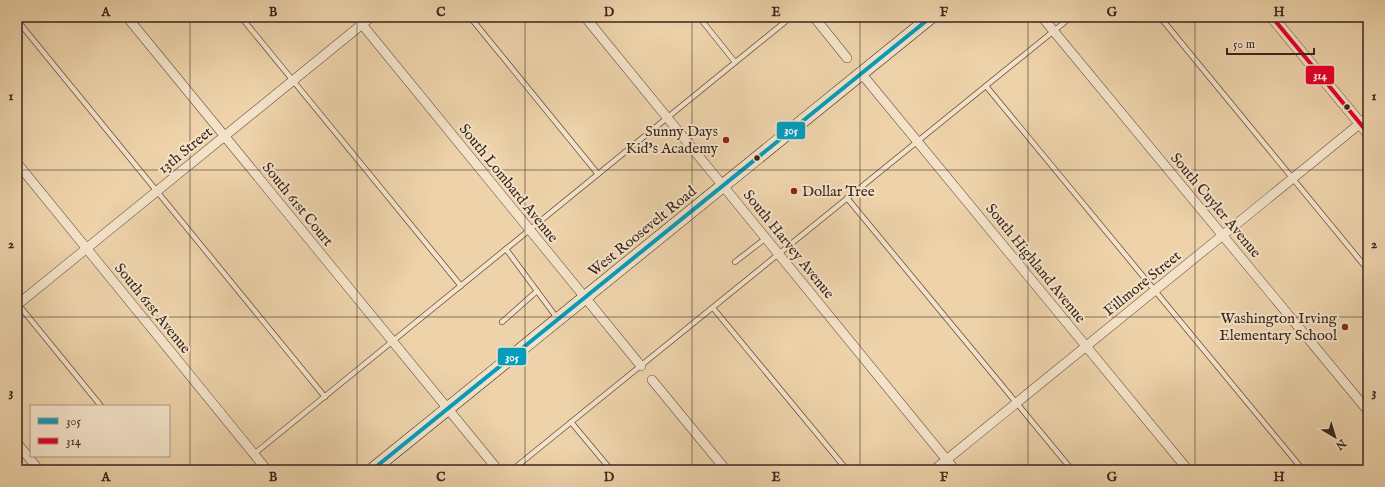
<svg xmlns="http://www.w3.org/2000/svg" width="1385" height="487" font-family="'IM FELL English',serif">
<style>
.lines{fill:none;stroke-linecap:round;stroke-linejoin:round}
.service-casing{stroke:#685141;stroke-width:6}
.minor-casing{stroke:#685141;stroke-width:10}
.tertiary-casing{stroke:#685141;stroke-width:12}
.secondary-casing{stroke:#3b261e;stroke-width:14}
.service{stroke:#f3e2c8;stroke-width:4.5}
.minor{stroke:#f3e2c8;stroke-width:9}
.tertiary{stroke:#f3e2c8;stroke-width:11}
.secondary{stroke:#f3e2c8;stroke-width:13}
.bus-1-casing{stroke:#f3e2c8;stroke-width:7}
.bus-2-casing{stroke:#f3e2c8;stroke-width:7}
.bus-1{stroke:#069cbc;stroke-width:4}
.bus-2{stroke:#e4002b;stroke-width:4}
.grid{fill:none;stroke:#3b261e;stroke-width:1;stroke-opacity:0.55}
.bus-dot{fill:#3b261e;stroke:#f3e2c8;stroke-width:1.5}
.poi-dot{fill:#8f2418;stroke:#f3e2c8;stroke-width:1.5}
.labels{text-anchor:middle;stroke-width:4;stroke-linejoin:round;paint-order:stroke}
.poi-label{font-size:15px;fill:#3b261e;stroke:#f3e2c8;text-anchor:end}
.street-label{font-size:15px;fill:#3b261e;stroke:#f3e2c8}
.line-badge{stroke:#f3e2c8;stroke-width:1.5}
.badge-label{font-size:11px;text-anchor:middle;font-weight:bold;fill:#fff}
.neatline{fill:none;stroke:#3b261e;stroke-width:1.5}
.grid-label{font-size:13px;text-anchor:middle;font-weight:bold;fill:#3b261e}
</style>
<rect width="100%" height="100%" fill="#edd2aa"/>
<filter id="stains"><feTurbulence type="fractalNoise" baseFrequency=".005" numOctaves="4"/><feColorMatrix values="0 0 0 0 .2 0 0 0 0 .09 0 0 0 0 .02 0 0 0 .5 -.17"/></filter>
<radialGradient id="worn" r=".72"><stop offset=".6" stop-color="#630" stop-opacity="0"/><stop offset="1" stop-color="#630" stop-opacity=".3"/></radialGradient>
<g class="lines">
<defs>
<g id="service">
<path d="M241 17 461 286"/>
<path d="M470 17 598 174"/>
<path d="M699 17 735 62"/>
<path d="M1160 17 1363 264 1368 260"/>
<path d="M17 20 325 397"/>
<path d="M986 86 1303 470"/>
<path d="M847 198 1072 470"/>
<path d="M506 249 557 318"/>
<path d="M735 262 766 238"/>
<path d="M17 303 101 406"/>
<path d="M713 308 847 470"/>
<path d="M502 322 537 291"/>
<path d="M571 422 611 470"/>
<path d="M254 454 791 17"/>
<path d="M512 470 1071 17"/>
</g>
<g id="minor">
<path d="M127 17 498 470"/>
<path d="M356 17 641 366"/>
<path d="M585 17 955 470"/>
<path d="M814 17 847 58"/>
<path d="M1042 17 1368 411"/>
<path d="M861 73 1188 470"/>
<path d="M17 163 267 470"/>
<path d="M17 305 371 17"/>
<path d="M652 380 726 470"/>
<path d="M17 443 39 470"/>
<path d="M934 470 1368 117"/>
</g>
<path id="tertiary" d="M1272 17 1368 133"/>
<path id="secondary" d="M372 470 931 17"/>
</defs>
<use href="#service" class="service-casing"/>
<use href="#minor" class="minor-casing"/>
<use href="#tertiary" class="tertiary-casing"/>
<use href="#secondary" class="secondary-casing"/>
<use href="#service" class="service"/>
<use href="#minor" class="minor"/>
<use href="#tertiary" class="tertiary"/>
<use href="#secondary" class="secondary"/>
<defs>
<path id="bus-1" d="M372 470 931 17"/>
<path id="bus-2" d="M1272 17 1368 133"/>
</defs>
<use href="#bus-1" class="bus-1-casing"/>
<use href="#bus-2" class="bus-2-casing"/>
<use href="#bus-1" class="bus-1"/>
<use href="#bus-2" class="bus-2"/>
</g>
<path class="grid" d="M190 17V470M357 17V470M525 17V470M692 17V470M860 17V470M1028 17V470M1195 17V470M17 170H1368M17 317H1368"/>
<g class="bus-dot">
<circle cx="1347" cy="107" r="3.5"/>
<circle cx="757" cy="158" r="3.5"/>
</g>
<g class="poi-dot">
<circle cx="726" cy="140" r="4"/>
<circle cx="794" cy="191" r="4"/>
<circle cx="1345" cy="327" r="4"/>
</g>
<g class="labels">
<g class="poi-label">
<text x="718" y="136">Sunny Days<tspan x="718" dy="17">Kid's Academy</tspan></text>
<text x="802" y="196" text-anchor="start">Dollar Tree</text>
<text x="1337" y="323">Washington Irving<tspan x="1337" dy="17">Elementary School</tspan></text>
</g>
<g class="street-label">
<text transform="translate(185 150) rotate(-39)" y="5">13th Street</text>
<text transform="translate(509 183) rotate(51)" y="5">South Lombard Avenue</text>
<text transform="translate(298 204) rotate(51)" y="5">South 61st Court</text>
<text transform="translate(1216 205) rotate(50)" y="5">South Cuyler Avenue</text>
<text transform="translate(642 231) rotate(-39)" y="5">West Roosevelt Road</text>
<text transform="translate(789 244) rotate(51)" y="5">South Harvey Avenue</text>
<text transform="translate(1036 263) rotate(51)" y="5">South Highland Avenue</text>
<text transform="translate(1142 283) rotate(-39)" y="5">Fillmore Street</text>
<text transform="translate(153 308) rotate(51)" y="5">South 61st Avenue</text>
</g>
</g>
<g class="line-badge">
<rect x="1305" y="65" width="30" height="20" rx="4" fill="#e4002b"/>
<rect x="776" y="121" width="30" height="19" rx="4" fill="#069cbc"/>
<rect x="497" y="347" width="30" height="19" rx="4" fill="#069cbc"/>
</g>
<g class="badge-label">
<text x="1320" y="79">314</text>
<text x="791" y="134">305</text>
<text x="512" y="361">305</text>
</g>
<rect width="1385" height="487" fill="none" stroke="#edd2aa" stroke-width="44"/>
<rect x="30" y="405" width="140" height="52" fill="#f3e2c8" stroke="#a99784"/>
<rect x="38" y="418" width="20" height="6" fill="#069cbc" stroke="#a99784"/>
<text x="66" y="425" font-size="12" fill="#3b261e">305</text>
<rect x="38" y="438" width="20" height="6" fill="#e4002b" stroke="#a99784"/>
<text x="66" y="445" font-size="12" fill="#3b261e">314</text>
<g transform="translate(1335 437) rotate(142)" stroke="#f3e2c8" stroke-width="3" paint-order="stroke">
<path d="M0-3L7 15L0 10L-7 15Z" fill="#3b261e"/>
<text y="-6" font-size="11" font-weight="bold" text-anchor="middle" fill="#3b261e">N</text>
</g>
<path d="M1227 48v6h87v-6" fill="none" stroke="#3b261e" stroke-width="2"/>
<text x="1233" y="48" font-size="12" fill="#3b261e" stroke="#f3e2c8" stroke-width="3" paint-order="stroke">50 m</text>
<rect x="22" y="22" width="1341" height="443" class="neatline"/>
<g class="grid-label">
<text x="106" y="16">A</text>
<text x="273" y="16">B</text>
<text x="441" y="16">C</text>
<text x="609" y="16">D</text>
<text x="776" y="16">E</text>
<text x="944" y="16">F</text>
<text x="1112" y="16">G</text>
<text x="1279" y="16">H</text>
<text x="11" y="100">1</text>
<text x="1374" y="100">1</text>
<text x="11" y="248">2</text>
<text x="1374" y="248">2</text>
<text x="11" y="396">3</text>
<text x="1374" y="396">3</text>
<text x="106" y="481">A</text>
<text x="273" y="481">B</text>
<text x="441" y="481">C</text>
<text x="609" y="481">D</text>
<text x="776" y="481">E</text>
<text x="944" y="481">F</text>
<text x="1112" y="481">G</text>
<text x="1279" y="481">H</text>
</g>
<rect width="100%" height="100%" filter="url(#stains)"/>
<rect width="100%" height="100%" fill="url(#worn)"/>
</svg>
